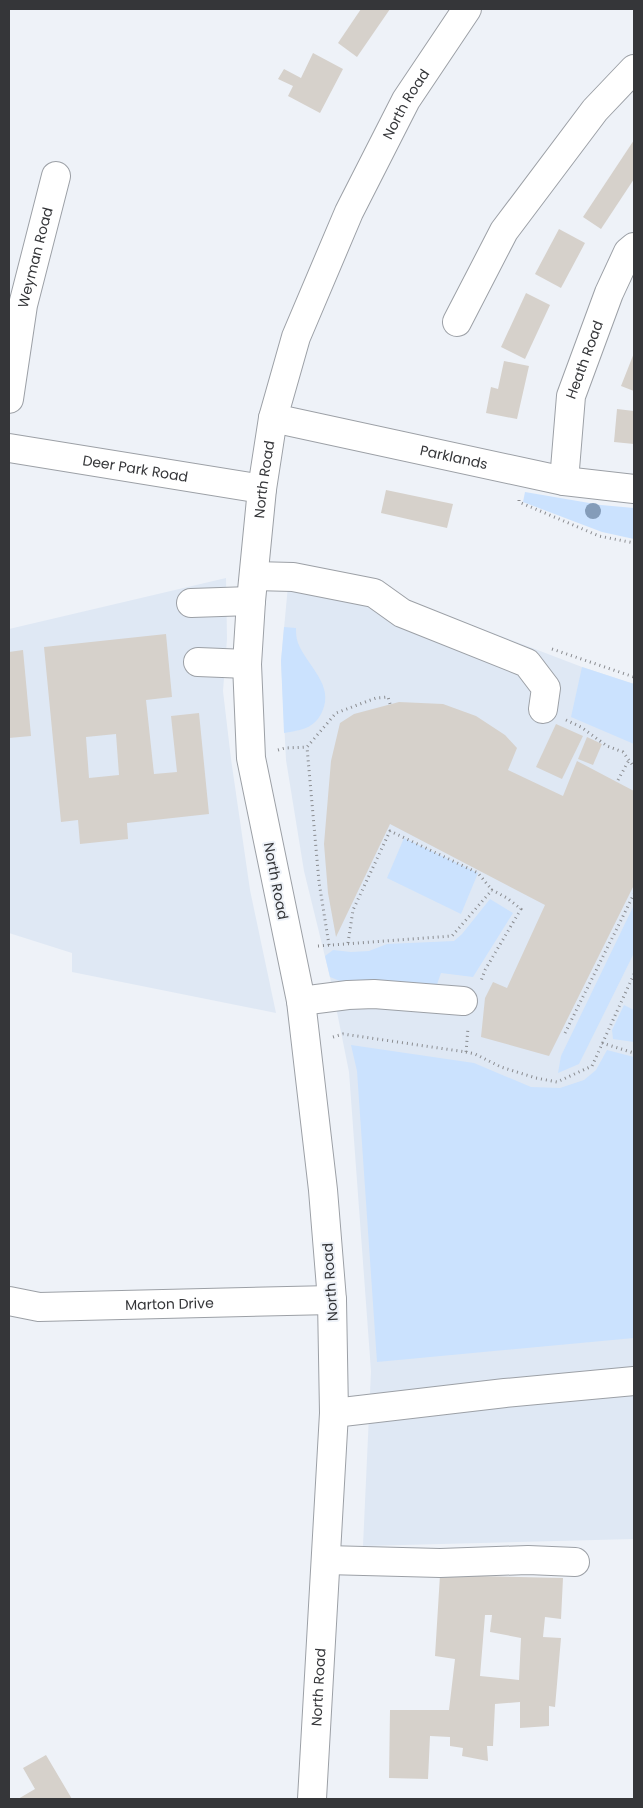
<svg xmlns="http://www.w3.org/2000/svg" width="643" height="1808" font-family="Poppins,sans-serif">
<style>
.built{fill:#dfe8f4}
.green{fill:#cbe2fe}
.building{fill:#d6d1cb;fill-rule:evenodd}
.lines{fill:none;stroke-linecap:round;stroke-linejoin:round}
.minor-casing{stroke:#9ca0a6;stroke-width:30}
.path{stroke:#8a8c90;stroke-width:3;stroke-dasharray:1 4;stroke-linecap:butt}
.minor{stroke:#fff;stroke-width:28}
.tree{fill:#849cb9}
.labels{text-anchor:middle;stroke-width:4;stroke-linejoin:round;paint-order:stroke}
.street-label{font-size:14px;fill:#353639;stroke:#eef2f8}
</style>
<rect width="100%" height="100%" fill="#eef2f8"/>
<g class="built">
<path d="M290 564 356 577 415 603 582 667 634 684V1539L363 1546 371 1371 349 1072 330 977 304 871 286 760 281 661Z"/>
<path d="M226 578 227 639 223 691 231 759 250 890 276 1013 72 972V953L9 933V629Z"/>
</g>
<g class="green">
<path d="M525 492 601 505 634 508V539L602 532 523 502Z"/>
<path d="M284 627 296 628C296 632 296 638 298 643 307 666 335 685 322 712 314 729 301 730 284 733L281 661Z"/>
<path d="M582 667 634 684V744L571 717Z"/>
<path d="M404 838 478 873 461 914 387 878Z"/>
<path d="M490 899 513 913 473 977 441 973 435 990 345 983 330 977 325 956 333 950 351 952 369 951 387 944 454 941 462 934Z"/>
<path d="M634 905V953L579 1064 558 1073 561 1056Z"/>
<path d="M624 1005 634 1010V1042L613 1039 612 1030Z"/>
<path d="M351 1045 474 1063 531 1087 560 1088 584 1080 596 1070 607 1050 634 1057V1338L377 1362 357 1071Z"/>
</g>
<g class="building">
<path d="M361 9H390L357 57 338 43Z"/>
<path d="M313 53 343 69 320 113 288 96 293 86 278 79 284 69 301 78Z"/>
<path d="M634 140V179L601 229 583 217Z"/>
<path d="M559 229 585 243 561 288 535 274Z"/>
<path d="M526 293 550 305 525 359 501 347Z"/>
<path d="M634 353V391L621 386Z"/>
<path d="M504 361 529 366 517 419 486 413 491 387 498 389Z"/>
<path d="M617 409 634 411V444L614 442Z"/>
<path d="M386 490 453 504 447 528 381 513Z"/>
<path d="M166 634 172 697 146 700 154 774 177 772 171 716 199 713 209 814 127 823 128 839 80 844 78 820 61 822 44 647ZM116 734 119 775 89 778 86 737Z"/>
<path d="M23 650 31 736 9 738V652Z"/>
<path d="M399 702 443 704 476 716 505 735 517 748 508 770 563 796 577 761 634 791V885L549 1056 481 1037 485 998 493 982 507 988 545 905 390 824 336 937 328 893 324 844 331 761 340 723 354 714Z"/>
<path d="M556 724 583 736 562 779 536 767Z"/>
<path d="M587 737 602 744 593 765 578 759Z"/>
<path d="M440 1575 563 1578 561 1619 545 1617 543 1637 561 1638 555 1707 549 1706V1726L520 1728V1702L495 1704 493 1746H487L488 1761 462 1756 463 1748 450 1746V1737L430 1736 428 1779 389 1778 390 1710H449L455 1659 435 1656ZM485 1615H492L490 1632 521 1638 519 1680 480 1676Z"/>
<path d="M46 1755 72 1799H18L35 1789 23 1768Z"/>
</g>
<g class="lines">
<defs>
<g id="minor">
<path d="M457 322 504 231 595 110 634 69"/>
<path id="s1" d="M9 399 23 305 56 176"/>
<path id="s2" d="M273 418 564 481 634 489"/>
<path id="s3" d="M9 448 262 489"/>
<path id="s4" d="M564 481 571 396 609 293 628 252 634 247"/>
<path d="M254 576 293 577 374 593 402 613 527 663 546 688 543 709"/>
<path d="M191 603 251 601"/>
<path d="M198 662 247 664"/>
<path d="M301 1001 348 995 374 994 463 1001"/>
<path id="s5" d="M9 1301 39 1307 332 1300"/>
<path d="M334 1413 505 1393 634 1381"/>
<path d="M326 1560 440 1563 528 1560 575 1562"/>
<path id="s6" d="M312 1799 334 1413 332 1300 323 1190 301 1001 251 758 247 664 251 601 262 489 273 418 296 337 349 212 406 100 467 9"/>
</g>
</defs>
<use href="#minor" class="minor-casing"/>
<g class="path">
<path d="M519 500V502L599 536 634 543"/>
<path d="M552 649 634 677"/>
<path d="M566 720 581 727 607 746 623 752 634 767"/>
<path d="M278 750 285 748 307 747"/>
<path d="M618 780 629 760"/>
<path d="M348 943 353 910 390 831 478 873 492 890"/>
<path d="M329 945 319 882 307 747 336 713 376 698 388 697 390 704"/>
<path d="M318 946 452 936 492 890 507 898 521 909 485 970 481 981"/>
<path d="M565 1033 634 894"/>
<path d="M333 1037 343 1034 466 1052 468 1028"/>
<path d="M602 1043 634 1053"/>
<path d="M466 1052 475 1054 501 1067 536 1078 557 1082 592 1066 634 974"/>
</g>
<use href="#minor" class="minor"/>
</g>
<circle class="tree" cx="593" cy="511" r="8"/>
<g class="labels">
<g class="street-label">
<text dy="5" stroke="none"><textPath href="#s6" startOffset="1732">North Road</textPath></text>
<text dy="5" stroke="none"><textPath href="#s1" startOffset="144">Weyman Road</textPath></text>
<text dy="5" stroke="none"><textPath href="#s4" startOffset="124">Heath Road</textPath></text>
<text dy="5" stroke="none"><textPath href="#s2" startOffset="185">Parklands</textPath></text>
<text dy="5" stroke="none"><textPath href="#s3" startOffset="128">Deer Park Road</textPath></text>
<text dy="5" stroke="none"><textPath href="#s6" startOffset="1328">North Road</textPath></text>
<text transform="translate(276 881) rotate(79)" y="5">North Road</text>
<text transform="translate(330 1282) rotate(-94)" y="5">North Road</text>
<text dy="5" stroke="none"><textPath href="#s5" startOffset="161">Marton Drive</textPath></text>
<text dy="5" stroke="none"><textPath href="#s6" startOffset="112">North Road</textPath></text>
</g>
</g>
<rect width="643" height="1808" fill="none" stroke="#353639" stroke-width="20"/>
</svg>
